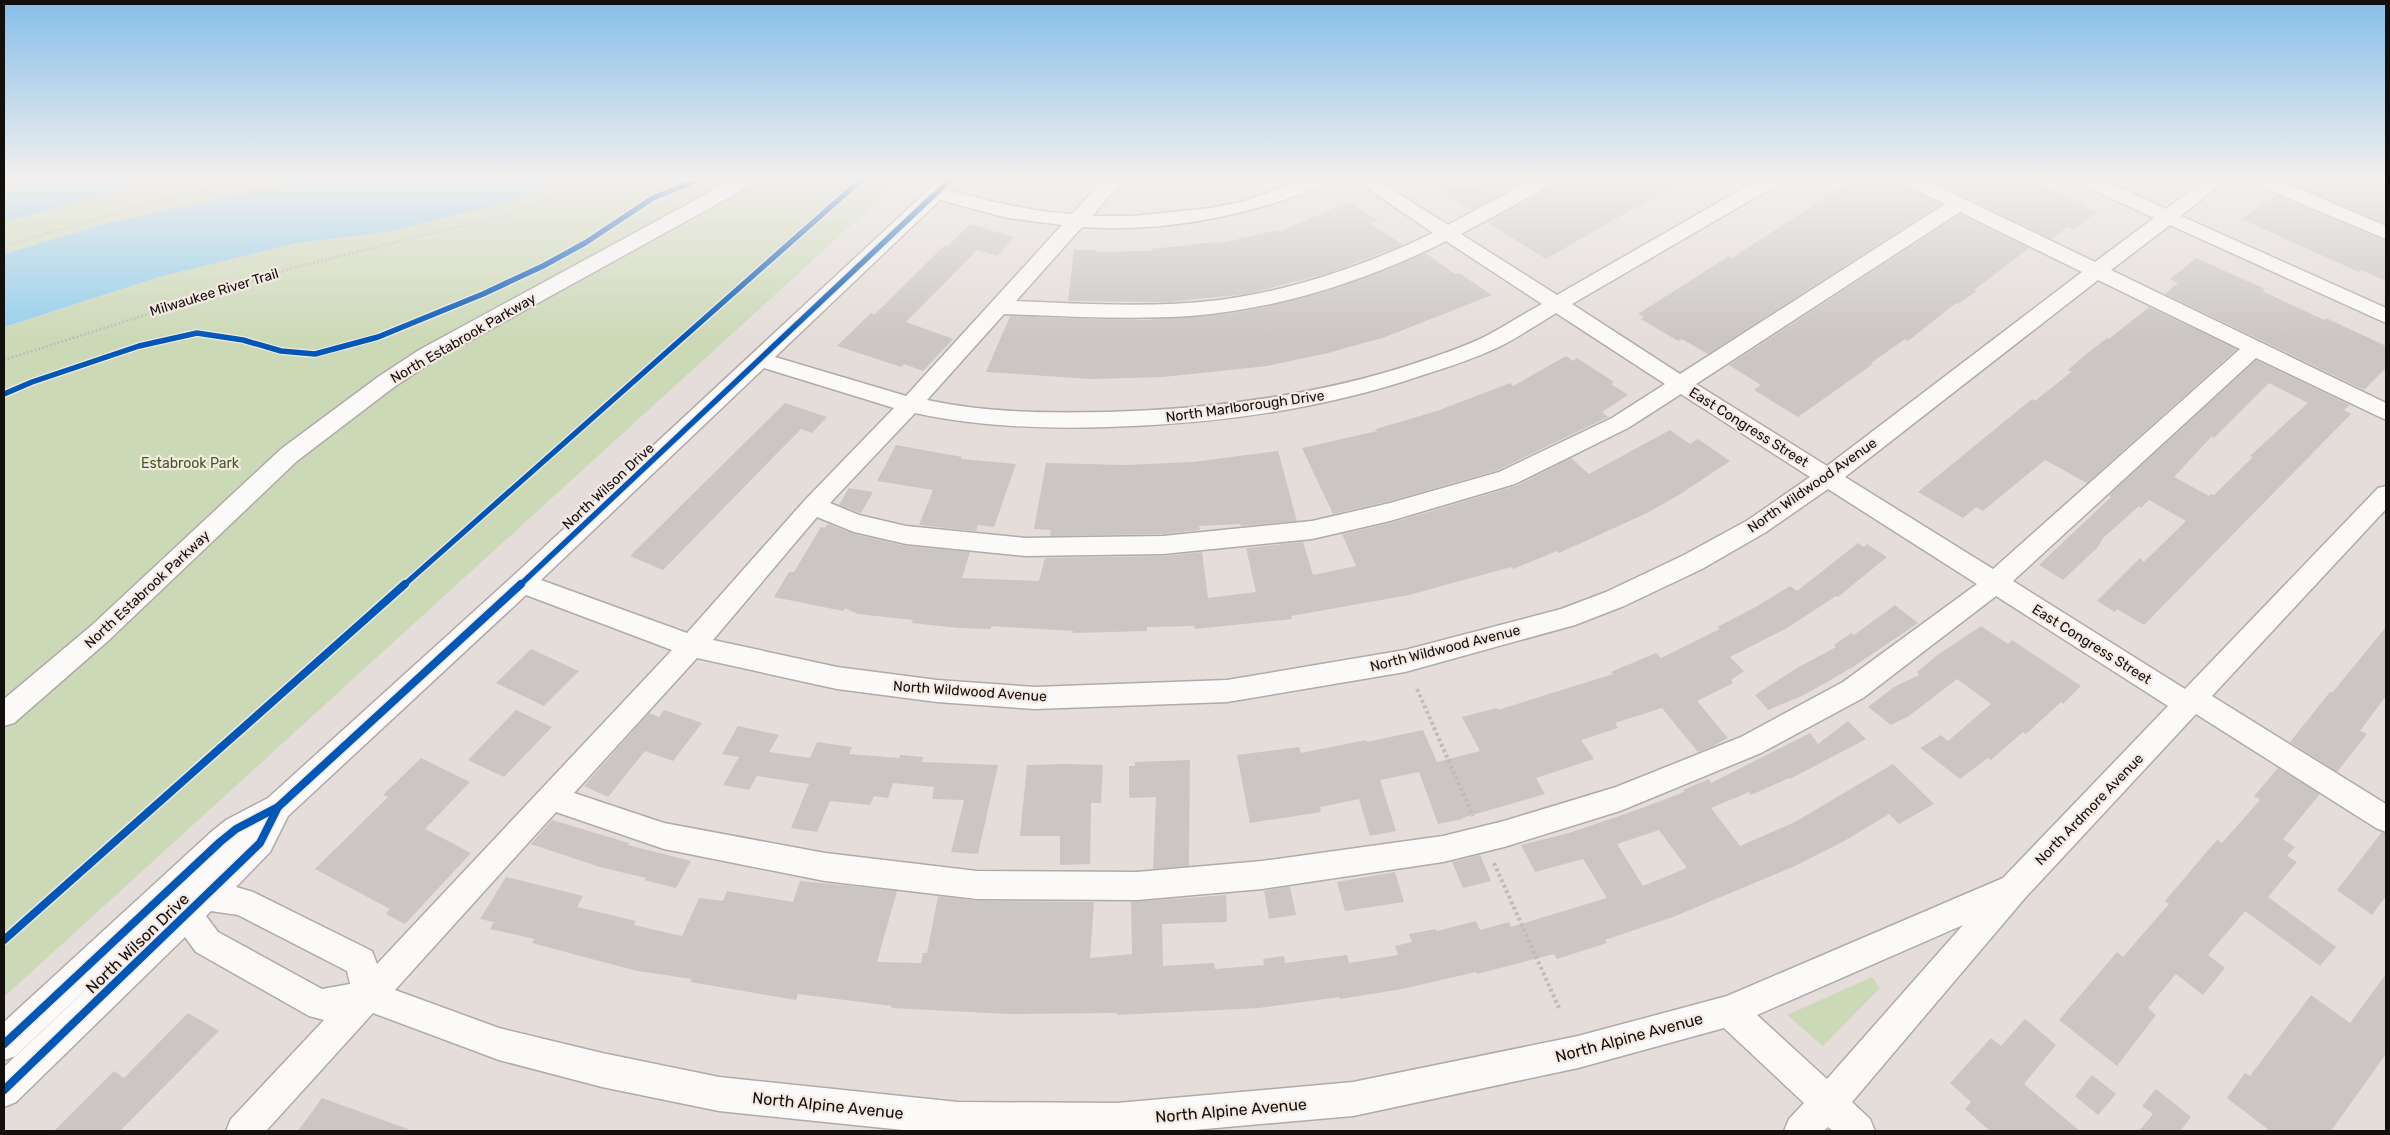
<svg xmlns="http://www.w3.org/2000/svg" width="2390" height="1135" font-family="Rubik,sans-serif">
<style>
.green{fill:#ccd9b7}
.water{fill:#94ceeb}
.building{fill:#cbc6c3;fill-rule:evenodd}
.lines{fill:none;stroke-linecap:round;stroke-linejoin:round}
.minor-casing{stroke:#b0aaa8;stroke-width:3}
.path-far1{stroke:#bebcbb;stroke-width:2.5;stroke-dasharray:2 2;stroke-linecap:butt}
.path{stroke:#bebcbb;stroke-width:4;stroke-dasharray:3 3;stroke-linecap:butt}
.minor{fill:#fbfaf9;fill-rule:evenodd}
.cycleway-far1-casing{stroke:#f5e9e3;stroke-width:8}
.cycleway-casing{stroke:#f5e9e3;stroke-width:11}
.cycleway-far1{stroke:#0057b8;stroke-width:5.5}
.cycleway{stroke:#0057b8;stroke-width:8}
.labels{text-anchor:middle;stroke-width:4.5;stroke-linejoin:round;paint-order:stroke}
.street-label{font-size:14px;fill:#130f0d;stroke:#f5e9e3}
.park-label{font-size:14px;fill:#425c1c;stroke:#f5e9e3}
.near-street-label{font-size:16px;fill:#130f0d;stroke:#f5e9e3}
</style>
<rect width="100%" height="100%" fill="#e4ddda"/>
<g class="green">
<path d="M165 179H301L105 224 4 254V222Z"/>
<path d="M575 179H902L4 997V327L159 277 297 243 386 232 513 201Z"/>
<path d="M1872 977 1880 988 1823 1046 1787 1015Z"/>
</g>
<g class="water">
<path d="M4 179H165L4 222Z"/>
<path d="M301 179H575L513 201 386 232 297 243 159 277 4 327V254L105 224Z"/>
</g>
<g class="building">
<path d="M1427 179 1470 188 1488 179H1528L1472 210 1426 181Z"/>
<path d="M1559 179H1685L1546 259 1487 222 1556 185Z"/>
<path d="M1854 179H1897L1900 185 1941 204 1708 354 1682 339 1678 341 1641 319 1644 317 1638 314 1729 256 1732 258Z"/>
<path d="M1928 179H2029L2097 212 2074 229 2068 227 2051 239Z"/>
<path d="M2294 179H2370L2386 186V224L2289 183Z"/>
<path d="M2275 195 2386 241V281L2361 270 2359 272 2241 219Z"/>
<path d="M1349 202 1377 220 1371 224 1403 245 1329 273 1247 294 1169 302 1068 301 1074 250H1096V252L1151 251V249L1216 242 1217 244 1277 230 1279 232Z"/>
<path d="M1960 214 2029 248 1974 290 1977 291 1958 304 1956 303 1908 341 1905 339 1871 363 1873 364 1798 417 1754 390 1761 385 1729 365Z"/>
<path d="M970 224 1014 237 997 256 977 250 906 322 953 339 923 371 904 364 901 367 837 346 871 313 874 315 944 246 947 247Z"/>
<path d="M1425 253 1455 274 1459 273 1492 295 1385 337 1328 353 1267 366 1163 377 1092 379 986 372 1010 316 1144 320 1224 314 1257 309 1322 293 1386 270Z"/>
<path d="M2196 258 2265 289 2262 291 2324 320 2326 318 2386 346V368L2364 390 2165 294 2178 283 2170 279Z"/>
<path d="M2149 307 2237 349 2087 483 2045 460 1983 511 1976 507 1963 518 1918 492 2032 399 2035 401 2071 372 2068 370 2084 356 2107 338 2109 339Z"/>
<path d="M1566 356 1573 361 1577 358 1614 382 1611 384 1628 395 1602 412 1608 417 1498 470 1390 501 1333 514 1302 448 1377 431 1376 429 1437 411 1510 383 1513 386Z"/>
<path d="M2256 360 2350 405 2344 410 2351 414 2144 625 2117 609 2115 612 2097 601 2140 558 2144 562 2186 521 2149 500 2141 508 2139 506 2103 538 2097 548 2063 580 2039 565 2111 497 2109 495ZM2269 383 2308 403 2250 456 2253 457 2214 495 2211 494 2209 496 2174 477 2212 436 2214 438Z"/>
<path d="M785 403 827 417 812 433 801 429 663 570 630 556Z"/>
<path d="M1670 430 1690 444 1698 439 1730 461 1682 493 1647 513 1559 553 1557 551 1513 569 1511 567 1409 595 1291 616 1292 619 1195 629 1194 626 1147 627V631L1073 633V631L991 626V629L959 628 912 623 913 620 858 614 845 608 843 611 774 597 789 572H794L821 527 825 528 828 524 854 534 906 546 970 552 962 578 1039 581 1045 558 1163 556 1202 552 1208 598 1256 592 1246 548 1303 542 1313 575 1356 566 1342 534 1391 523 1516 486 1571 458 1589 474Z"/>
<path d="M896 445 962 457 961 459 1016 464 994 527 978 525 976 531 919 525 933 490 877 481Z"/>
<path d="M1278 451 1297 521 1241 526 1240 524 1199 526 1200 530 1163 534 1050 536 1051 530 1034 529 1046 463 1126 465 1193 462Z"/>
<path d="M849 488 873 492 861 513 839 505Z"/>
<path d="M1858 543 1864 547 1867 544 1887 557 1838 597 1836 596 1787 628 1730 657 1744 671 1731 680 1733 683 1697 701 1728 738 1713 746 1698 752 1662 708 1615 723 1618 728 1581 740 1594 759 1536 778 1545 794 1462 818 1463 819 1438 824 1419 772 1380 780 1396 831 1370 836 1359 799 1320 807 1321 812 1250 823 1237 755 1299 747 1301 753 1366 740 1367 742 1423 730 1437 762 1480 751 1462 717 1497 708 1498 710 1613 674 1611 672 1656 653 1661 658 1720 629 1717 627 1754 608 1790 586 1797 591Z"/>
<path d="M1895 605 1918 623 1853 667 1804 695 1768 710 1755 695 1797 668 1836 647 1834 645 1851 633 1854 635Z"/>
<path d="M1981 626 2008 644 2012 640 2081 686 2063 704 2061 702 2026 734 2023 732 1991 760 1988 758 1960 779 1920 748 1941 735 1948 741 1991 704 1957 679 1909 716 1891 725 1868 707 1894 687 1919 675 1917 672 1936 656Z"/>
<path d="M2386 627V696L2360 731 2367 734 2337 772 2290 742 2330 692 2332 693Z"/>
<path d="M531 649 579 671 544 706 496 683Z"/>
<path d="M516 710 552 727 504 777 468 760Z"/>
<path d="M664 710 702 723 673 761 645 751 608 797 584 786 649 713 659 717Z"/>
<path d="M1848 721 1866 739 1790 779 1789 778 1751 795 1749 792 1711 808 1740 846 1795 822 1893 764 1934 804 1899 824 1889 814 1846 840 1795 866 1673 917 1605 940 1607 943 1557 959 1554 954 1477 974 1476 972 1402 989 1340 999 1339 997 1259 1008 1117 1015V1013L1009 1014 891 1008 892 1006 798 994 796 1000 690 982 692 979 638 971 599 961 532 943 535 939 490 929 494 922 480 919 506 877 583 896 577 907 636 921 634 925 682 936 699 898 723 901 727 891 793 902 800 881 870 888 897 891 877 962 921 963 923 953H927L938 896 977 901 1094 902 1090 958 1132 954 1131 902 1226 895 1227 922 1162 924 1163 966 1214 963 1215 969 1264 965 1263 959 1284 956 1285 963 1347 955 1349 963 1398 955 1395 946 1412 942 1409 934 1436 929 1437 931 1476 921 1480 930 1509 922 1511 927 1607 898 1583 859 1535 872 1521 845 1569 833 1634 811 1684 792 1683 790 1709 779 1711 783 1810 733 1818 744ZM1659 830 1687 868 1643 886 1617 844Z"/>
<path d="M738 726 779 735 769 752 810 758 817 742 852 747 849 754 899 758 900 755 923 757 922 762 998 765 978 854 951 852 964 800 932 799 934 787 893 783 888 798 874 796 870 805 830 801 817 832 791 828 809 784 757 776 749 790 723 785 739 757 722 754Z"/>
<path d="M421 758 470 782 425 829 471 853 405 924 386 914 390 909 315 869 388 797 383 795Z"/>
<path d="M1190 760 1189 866 1153 869 1156 797 1129 798V766H1135V762Z"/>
<path d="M1066 764 1103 765 1101 803H1091L1090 864 1060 865V836H1020L1027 765Z"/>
<path d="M2278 768 2320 794 2283 839 2295 847 2287 856 2297 862 2268 897 2336 947 2320 966 2245 911 2208 955 2225 968 2203 995 2176 974 2148 1008 2156 1015 2117 1066 2059 1020 2117 952 2123 957 2169 904 2165 901 2203 856 2217 840 2222 843 2260 800 2254 796Z"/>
<path d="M552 820 629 843 628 845 691 861 676 888 644 880 646 878 600 867 531 844Z"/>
<path d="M2382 832 2386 834V896L2372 915 2337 890Z"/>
<path d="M1480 855 1491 881 1463 888 1452 862Z"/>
<path d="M1395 872 1404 902 1345 911 1337 882Z"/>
<path d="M1285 887H1290L1296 915 1269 919 1264 891Z"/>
<path d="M2386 974V1054L2331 1131H2270L2227 1098 2245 1073 2250 1076 2311 995 2350 1023Z"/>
<path d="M188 1013 219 1031 120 1131H54L114 1071 124 1078Z"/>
<path d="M2025 1019 2056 1045 2024 1084 2080 1131H1990L1965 1109 1971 1102 1950 1083 1991 1038 2001 1046Z"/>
<path d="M2092 1075 2116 1094 2098 1115 2075 1096Z"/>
<path d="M2156 1089 2191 1117 2180 1131H2139L2153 1114 2142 1106Z"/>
<path d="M322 1098 408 1129V1131H298Z"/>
</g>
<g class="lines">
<defs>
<g id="minor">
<path d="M734 179H757L755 183 435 360 394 387 297 461 109 640 14 723 4 726V699L91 626 281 449 378 377 419 350Z"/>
<path d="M940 179H960L950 191C991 201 1030 212 1072 214L1104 179H1124L1092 216H1134L1211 208 1245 201 1306 179H1332L1330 183C1251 215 1168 233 1082 227L1016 301C1084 304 1152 308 1220 300 1294 290 1366 265 1433 233L1354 179H1376L1448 225 1533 179H1557L1555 183 1461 234 1557 295 1759 179H1782L1780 183 1572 304 1680 374 1945 204 1901 183 1899 179H1923L2095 262 2154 218 2078 183 2076 179H2101L2166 209 2205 179H2226L2181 216 2386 308V323L2170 225 2111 270 2386 403V420L2256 358 2013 581 2185 689 2378 488 2386 486V509L2212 696 2386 804V832L2376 828 2196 714 2025 898 1852 1102 1870 1119 1875 1131H1833L1828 1127 1824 1131H1784L1789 1119 1804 1103 1724 1028 1578 1068 1353 1116 1182 1131H913L719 1111 602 1087 499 1060 373 1013 266 1131H226L231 1119 324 1020 309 1016 196 952 185 937 16 1102 4 1107V1067L167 912 16 1056 4 1060V1022L210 833 226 820 268 798 513 576ZM940 200 1008 218 1062 225 906 396 775 357ZM1960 212 2082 272 1827 466 1696 384ZM1446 241 1542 304C1523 314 1505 326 1486 336 1464 347 1439 355 1416 363 1316 396 1212 409 1107 412 1047 413 986 413 927 400L1004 314C1066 316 1128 320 1190 316 1279 309 1366 281 1446 241ZM2098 280 2240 349 1993 569 1845 477ZM1556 313 1665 384 1612 418 1499 472 1390 503 1312 521 1163 536 1025 538 906 526 859 515 830 503 915 413C979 427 1043 429 1107 427 1214 424 1321 410 1423 375 1449 367 1476 358 1501 346 1520 336 1538 324 1556 313ZM764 368 894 408 805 500 687 633 541 580ZM1681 394 1810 477 1748 520 1684 555 1606 592 1561 609 1405 650 1227 680 1035 687 937 680 837 667 713 640 817 517 854 532 906 544 1025 556 1163 554 1312 539 1390 521 1515 484 1628 428ZM1828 489 1977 584 1843 682 1741 737 1616 787 1504 821 1443 836 1262 861 1137 872 977 871 825 853 664 823 574 793 697 658 837 689 937 702 1035 709 1227 702 1405 672 1575 625 1624 606 1702 569 1766 532ZM526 595 672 650 377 964 372 951 253 892 236 887 270 852 288 816ZM1996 596 2168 706 2003 878 1727 996 1578 1036 1353 1082 1117 1103 958 1102 719 1077 602 1053 499 1028 395 990 556 812 664 849 825 881 977 899 1137 900 1262 889 1443 862 1504 847 1620 811 1761 753 1863 698ZM211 911 238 915 347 971 350 984 322 989 218 932 206 916ZM1963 925 1827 1079 1757 1015Z"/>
<path d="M2250 179H2276L2386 226V239L2252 183Z"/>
</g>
</defs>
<use href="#minor" class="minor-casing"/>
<g class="path-far1">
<path d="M4 246 146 204 253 179"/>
<path d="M4 360 296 267 507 215 599 179"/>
</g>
<g class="path">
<path d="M1417 689 1473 816"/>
<path d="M1494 863 1559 1008"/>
</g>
<use href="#minor" class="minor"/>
<defs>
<g id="cycleway-far1">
<path d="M4 394 32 382 139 346 197 333 243 340 281 351 315 354 378 337 483 294 543 266 585 243 653 198 700 179"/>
<path d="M404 585 862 179"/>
<path d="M520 585 951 179"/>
</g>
<g id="cycleway">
<path d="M4 940 405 584"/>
<path d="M4 1044 220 842 236 829 278 807 521 584"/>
<path d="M4 1090 260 843 278 807"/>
</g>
</defs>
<use href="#cycleway-far1" class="cycleway-far1-casing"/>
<use href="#cycleway" class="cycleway-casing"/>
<use href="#cycleway-far1" class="cycleway-far1"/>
<use href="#cycleway" class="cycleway"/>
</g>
<linearGradient id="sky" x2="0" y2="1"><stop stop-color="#86bee9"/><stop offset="0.53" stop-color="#f3f0ee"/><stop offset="1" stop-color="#f3f0ee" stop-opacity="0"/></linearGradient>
<rect width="2390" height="338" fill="url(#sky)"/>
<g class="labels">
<g class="street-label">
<text transform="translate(214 292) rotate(-17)" y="5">Milwaukee River Trail</text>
<text transform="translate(463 338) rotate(-30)" y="5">North Estabrook Parkway</text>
<text transform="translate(1245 406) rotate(-8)" y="5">North Marlborough Drive</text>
<text transform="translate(1749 427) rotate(32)" y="5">East Congress Street</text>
<text transform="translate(1812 485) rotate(-35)" y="5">North Wildwood Avenue</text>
<text transform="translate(608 486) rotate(-43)" y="5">North Wilson Drive</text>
<text transform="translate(147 589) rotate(-43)" y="5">North Estabrook Parkway</text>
<text transform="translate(2092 644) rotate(32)" y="5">East Congress Street</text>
<text transform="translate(1445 648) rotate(-14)" y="5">North Wildwood Avenue</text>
<text transform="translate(970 691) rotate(4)" y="5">North Wildwood Avenue</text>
<text transform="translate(2089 809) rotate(-46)" y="5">North Ardmore Avenue</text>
</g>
<g class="park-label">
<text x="190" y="468">Estabrook Park</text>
</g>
<g class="near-street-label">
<text transform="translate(137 943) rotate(-44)" y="6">North Wilson Drive</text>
<text transform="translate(1629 1037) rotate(-15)" y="6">North Alpine Avenue</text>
<text transform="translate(828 1105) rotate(6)" y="6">North Alpine Avenue</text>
<text transform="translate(1231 1110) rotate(-5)" y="6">North Alpine Avenue</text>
</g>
</g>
<rect width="2390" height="1135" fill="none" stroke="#130f0d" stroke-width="10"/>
</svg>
